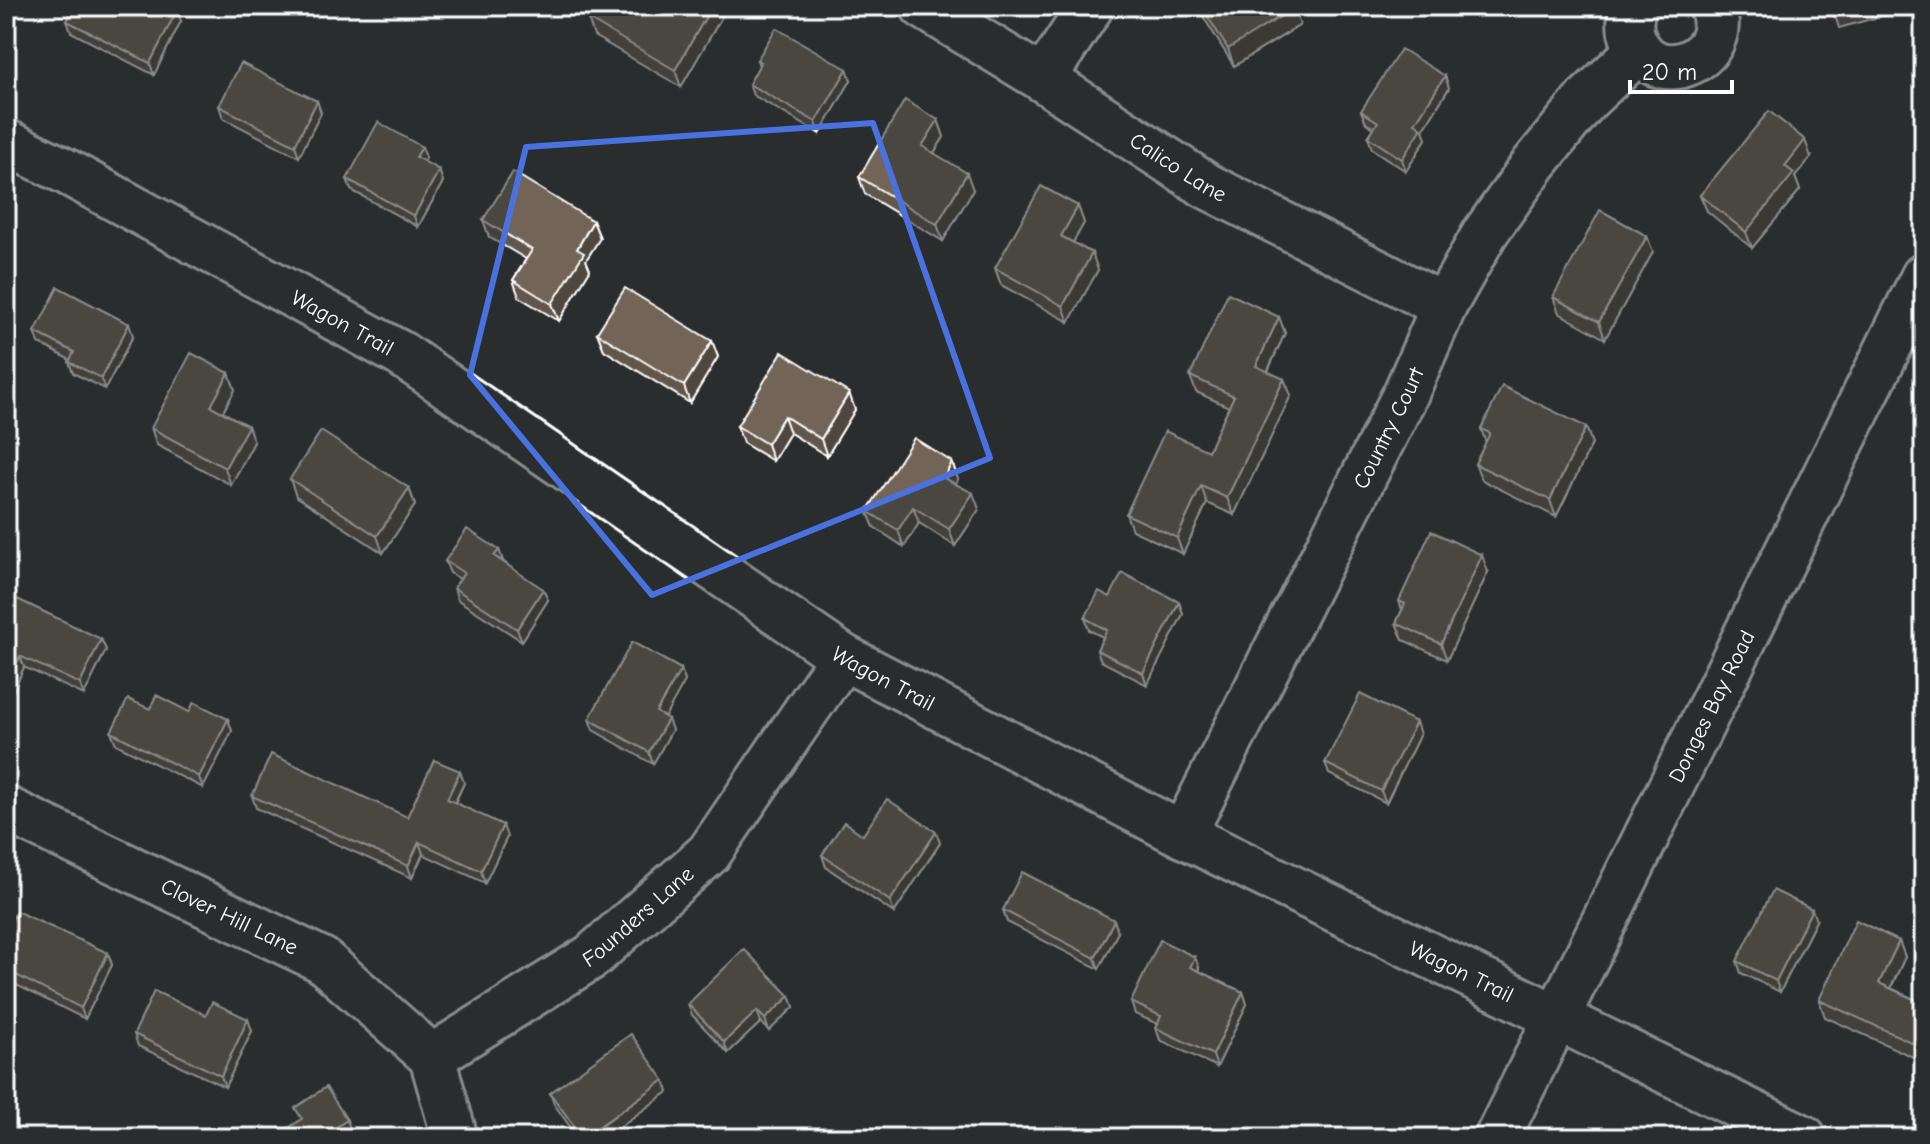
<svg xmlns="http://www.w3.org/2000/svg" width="1930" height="1144" font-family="'Comic Neue',sans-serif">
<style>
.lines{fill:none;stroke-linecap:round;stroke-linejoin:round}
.minor-casing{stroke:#fff;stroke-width:50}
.minor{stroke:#2a2d2e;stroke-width:44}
.wall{fill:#62574c;stroke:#fff;stroke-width:2}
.shaded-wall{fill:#50473e;stroke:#fff;stroke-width:2}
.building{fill:#726558;stroke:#fff;stroke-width:2}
.marked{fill:none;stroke:#4a71e0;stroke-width:6;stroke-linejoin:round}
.labels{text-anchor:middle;stroke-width:7;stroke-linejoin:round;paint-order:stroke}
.street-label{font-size:22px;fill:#fff;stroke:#2a2d2e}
</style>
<rect width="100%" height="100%" fill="#2a2d2e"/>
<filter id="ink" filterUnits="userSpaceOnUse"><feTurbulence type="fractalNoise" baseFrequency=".0125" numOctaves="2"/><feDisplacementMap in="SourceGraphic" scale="16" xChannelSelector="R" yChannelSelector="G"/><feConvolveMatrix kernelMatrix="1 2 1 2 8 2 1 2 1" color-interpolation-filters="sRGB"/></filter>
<g filter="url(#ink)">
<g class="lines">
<defs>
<g id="minor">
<path id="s1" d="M923 6 1043 79 1207 186 1444 306"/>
<path d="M1634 6C1629 18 1629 31 1635 43 1658 91 1733 58 1712 6"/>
<path d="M1043 79 1091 6"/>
<path id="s2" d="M6 142 67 172 401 354 843 657 1183 835 1804 1138"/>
<path id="s3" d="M6 809 322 960 432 1057"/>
<path id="s4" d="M1183 835 1406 393 1444 306 1485 233 1534 164 1586 100 1639 50"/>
<path id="s5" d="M455 1138 432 1057 591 957 709 853 843 657"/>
<path id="s6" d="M1497 1138 1924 276"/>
</g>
</defs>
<use href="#minor" class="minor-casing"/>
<use href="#minor" class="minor"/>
</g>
<g class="wall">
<path d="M728 6 681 87 594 36 588 19Z"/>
<path d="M1200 6H1299L1294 9 1300 25 1234 66 1204 18Z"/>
<path d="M1832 6H1894L1896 12 1839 28Z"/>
<path d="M67 21H181L154 75 71 32Z"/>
<path d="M757 60 847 69 851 80 820 134 753 95 749 84 759 66Z"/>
<path d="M1445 76 1449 88 1423 130 1426 139 1406 171 1372 149 1368 137 1374 128 1366 123 1361 111Z"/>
<path d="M317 101 321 113 299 157 223 118 219 106Z"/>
<path d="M938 120 944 137 934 153 973 190 943 241 865 194 859 177Z"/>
<path d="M422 147 426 158 424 162 439 170 443 182 418 227 351 190 347 179Z"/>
<path d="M1811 157 1795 177 1800 190 1752 248 1707 211 1700 195Z"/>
<path d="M1078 206 1084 223 1073 243 1098 270 1069 322 1001 285 995 268Z"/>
<path d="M483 220 593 221 600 238 586 260 590 270 559 321 519 297 513 280 526 259 489 237Z"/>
<path d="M1653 252 1605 339 1559 313 1553 297Z"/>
<path d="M1279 317 1285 333 1268 371 1291 395 1234 515 1207 503 1183 554 1132 530 1126 514 1208 451 1229 407 1196 392 1190 376Z"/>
<path d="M35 332 133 336 105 389 73 373 69 362 70 360 39 343Z"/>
<path d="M597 333 712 341 718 357 690 403 604 350Z"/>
<path d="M229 373 235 390 223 412 248 426 254 442 231 485 157 445 151 428Z"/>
<path d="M849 393 855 410 827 456 790 433 773 461 743 443 737 426Z"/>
<path d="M1586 427 1592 444 1556 517 1482 480 1475 464 1486 443 1481 429Z"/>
<path d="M952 462 958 479 955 484 979 509 955 546 919 523 904 547 874 527 867 511Z"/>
<path d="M290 479 409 488 415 505 383 553 296 496Z"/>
<path d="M499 550 503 561 548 600 522 641 458 600 454 588 460 579 450 573 445 561Z"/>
<path d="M1488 572 1447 660 1403 640 1396 623 1402 610 1399 601Z"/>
<path d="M1110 597 1179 602 1183 614 1147 685 1101 661 1097 650 1103 637 1089 630 1085 618Z"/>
<path d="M6 616 101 639 106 650 84 695 24 667 13 692 6 689Z"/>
<path d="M681 669 685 681 664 717 672 730 653 764 593 730 589 719Z"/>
<path d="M150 709 228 719 232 731 203 788 116 744 111 732Z"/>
<path d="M1420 734 1386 803 1329 774 1325 763Z"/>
<path d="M464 783 455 803 507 837 485 883 423 854 412 878 256 808 252 796 407 817Z"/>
<path d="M936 832 940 843 894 913 826 867 822 855 863 835Z"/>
<path d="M1003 910 1114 920 1118 932 1099 969 1007 922Z"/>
<path d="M1816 921 1780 992 1741 973 1737 961Z"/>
<path d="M6 932 108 953 112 965 85 1019 6 980Z"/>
<path d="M1899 941 1905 957 1891 988 1924 1004V1062L1825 1017 1819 1000Z"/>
<path d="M1199 968 1198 971 1243 992 1247 1004 1217 1067 1160 1040 1156 1028 1158 1024 1135 1014 1131 1002Z"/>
<path d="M790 996 794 1007 769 1031 761 1022 728 1053 692 1015 688 1004Z"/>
<path d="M206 1015 252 1031 225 1087 138 1046 134 1034Z"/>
<path d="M664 1080 668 1092 604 1138H578L554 1104 550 1093Z"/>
</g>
<g class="shaded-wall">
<path d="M712 6H728L681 87 675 70Z"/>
<path d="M1290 6H1299L1294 9 1300 25 1234 66 1228 49Z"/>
<path d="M177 10 181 21 154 75 150 63Z"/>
<path d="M847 69 851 80 820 134 816 122Z"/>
<path d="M1445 76 1449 88 1423 130 1426 139 1406 171 1402 159 1415 123Z"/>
<path d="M317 101 321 113 299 157 295 145Z"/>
<path d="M938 120 944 137 928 162 922 146Z"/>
<path d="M1805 140 1811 157 1795 177 1800 190 1752 248 1746 232 1785 166Z"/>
<path d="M422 147 426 158 421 169 416 157Z"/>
<path d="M439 170 443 182 418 227 414 216Z"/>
<path d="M967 173 973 190 943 241 937 224Z"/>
<path d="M1078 206 1084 223 1067 253 1061 236Z"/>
<path d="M593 221 600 238 586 260 590 270 559 321 552 304 577 249Z"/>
<path d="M1647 236 1653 252 1605 339 1599 322Z"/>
<path d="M1092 253 1098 270 1069 322 1063 306Z"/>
<path d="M1279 317 1285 333 1262 383 1256 366Z"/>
<path d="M129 324 133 336 105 389 101 378Z"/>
<path d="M712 341 718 357 690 403 684 386Z"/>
<path d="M229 373 235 390 217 422 211 406Z"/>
<path d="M1284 379 1291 395 1234 515 1227 498Z"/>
<path d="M849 393 855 410 827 456 821 439Z"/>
<path d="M784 416 790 433 773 461 767 444Z"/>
<path d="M248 426 254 442 231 485 225 468Z"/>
<path d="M1586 427 1592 444 1556 517 1550 500Z"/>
<path d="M952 462 958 479 950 495 944 478Z"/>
<path d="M1201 486 1207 503 1183 554 1177 538Z"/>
<path d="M409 488 415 505 383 553 377 536Z"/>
<path d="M973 493 979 509 955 546 949 529Z"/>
<path d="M913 507 919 523 904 547 898 530Z"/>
<path d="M499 550 503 561 494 556Z"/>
<path d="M1482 555 1488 572 1447 660 1441 644Z"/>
<path d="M543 589 548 600 522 641 517 629Z"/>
<path d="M1179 602 1183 614 1147 685 1143 673Z"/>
<path d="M101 639 106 650 84 695 80 684Z"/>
<path d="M20 656 24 667 13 692 9 681Z"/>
<path d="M681 669 685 681 661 724 656 712Z"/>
<path d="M228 719 232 731 203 788 199 777Z"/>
<path d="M668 719 672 730 653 764 649 752Z"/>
<path d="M1416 722 1420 734 1386 803 1381 791Z"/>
<path d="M460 771 464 783 451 810 447 799Z"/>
<path d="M503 825 507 837 485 883 481 871Z"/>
<path d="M936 832 940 843 894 913 890 901Z"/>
<path d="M419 842 423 854 412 878 408 866Z"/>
<path d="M1812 909 1816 921 1780 992 1776 981Z"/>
<path d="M1114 920 1118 932 1099 969 1095 958Z"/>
<path d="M1899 941 1905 957 1885 1000 1879 983Z"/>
<path d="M108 953 112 965 85 1019 81 1008Z"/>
<path d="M1195 957 1199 968 1194 979 1190 967Z"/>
<path d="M1243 992 1247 1004 1217 1067 1213 1055Z"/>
<path d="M790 996 794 1007 769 1031 765 1019Z"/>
<path d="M757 1011 761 1022 728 1053 724 1042Z"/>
<path d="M248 1019 252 1031 225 1087 221 1076Z"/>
<path d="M664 1080 668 1092 604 1138H584Z"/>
<path d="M347 1120 351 1132 342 1138H332L330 1131Z"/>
</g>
<g class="building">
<path d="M74 6H138L146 10 148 6H170L177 10 150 63 67 21Z"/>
<path d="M595 6H712L675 70 588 19Z"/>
<path d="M1201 6H1293L1294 8 1228 49Z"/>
<path d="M1832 6H1873L1834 17Z"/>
<path d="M776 28 847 69 816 122 749 84 761 62 757 60Z"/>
<path d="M1401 49 1445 76 1415 123 1422 128 1402 159 1368 137 1378 122 1361 111Z"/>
<path d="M241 63 317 101 295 145 219 106Z"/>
<path d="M905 100 938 120 922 146 967 173 937 224 859 177Z"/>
<path d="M1769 111 1805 140 1785 166 1794 173 1746 232 1700 195Z"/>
<path d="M378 122 422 147 416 157 439 170 414 216 347 179Z"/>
<path d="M513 172 593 221 577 249 584 253 552 304 513 280 532 250 483 220Z"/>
<path d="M1041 186 1078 206 1061 236 1092 253 1063 306 995 268Z"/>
<path d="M1600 210 1647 236 1599 322 1553 297Z"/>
<path d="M58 287 129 324 101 378 69 362 74 352 35 332Z"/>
<path d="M625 288 712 341 684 386 597 333Z"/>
<path d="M1228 293 1279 317 1256 366 1284 379 1227 498 1201 486 1177 538 1126 514 1165 431 1208 451 1234 396 1190 376Z"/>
<path d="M782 352 849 393 821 439 784 416 767 444 737 426Z"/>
<path d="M191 353 229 373 211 406 248 426 225 468 151 428Z"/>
<path d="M1502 386 1586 427 1550 500 1475 464 1490 433 1481 429Z"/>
<path d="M321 431 409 488 377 536 290 479Z"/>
<path d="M914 438 952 462 944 478 973 493 949 529 913 507 898 530 867 511Z"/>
<path d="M467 529 499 550 494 556 543 589 517 629 454 588 464 573 445 561Z"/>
<path d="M1431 531 1482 555 1441 644 1396 623 1405 604 1399 601Z"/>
<path d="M1122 573 1179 602 1143 673 1097 650 1107 630 1085 618 1099 591 1110 597Z"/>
<path d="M15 598 101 639 80 684 20 656 9 681 6 679V616Z"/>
<path d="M632 642 681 669 656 712 668 719 649 752 589 719Z"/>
<path d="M1360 694 1416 722 1381 791 1325 763Z"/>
<path d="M156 695 189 712 194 702 228 719 199 777 111 732 128 699 150 709Z"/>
<path d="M271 754 407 817 434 760 460 771 447 799 503 825 481 871 419 842 408 866 252 796Z"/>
<path d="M887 799 936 832 890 901 822 855 844 822 863 835Z"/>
<path d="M1022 872 1114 920 1095 958 1003 910Z"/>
<path d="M1773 890 1812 909 1776 981 1737 961Z"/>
<path d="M16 911 108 953 81 1008 6 970V932Z"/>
<path d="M1856 920 1899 941 1879 983 1924 1004V1048L1819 1000Z"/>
<path d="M1160 940 1195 957 1190 967 1243 992 1213 1055 1156 1028 1161 1016 1131 1002Z"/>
<path d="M744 949 790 996 765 1019 757 1011 724 1042 688 1004Z"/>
<path d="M154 991 206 1015 212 1002 248 1019 221 1076 134 1034Z"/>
<path d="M631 1034 664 1080 583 1138 550 1093Z"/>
<path d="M326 1087 347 1120 330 1131 334 1138H282L279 1134 302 1119 295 1108Z"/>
</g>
</g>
<path d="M0 0H1930V1144H0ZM873 123 990 458 652 595 470 375 526 147Z" fill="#2a2d2e" fill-opacity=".55" fill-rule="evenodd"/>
<path class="marked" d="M873 123 990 458 652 595 470 375 526 147Z"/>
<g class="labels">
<g class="street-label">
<text dy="8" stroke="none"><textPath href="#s1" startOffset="302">Calico Lane</textPath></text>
<text dy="8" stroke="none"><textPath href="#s2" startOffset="382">Wagon Trail</textPath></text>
<text dy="8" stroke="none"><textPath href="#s4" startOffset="456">Country Court</textPath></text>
<text dy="8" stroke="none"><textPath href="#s2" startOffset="1030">Wagon Trail</textPath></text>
<text dy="8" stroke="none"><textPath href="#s6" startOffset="482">Donges Bay Road</textPath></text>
<text dy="8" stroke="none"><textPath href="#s5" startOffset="334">Founders Lane</textPath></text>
<text dy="8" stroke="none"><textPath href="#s3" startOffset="248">Clover Hill Lane</textPath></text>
<text dy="8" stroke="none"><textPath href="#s2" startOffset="1678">Wagon Trail</textPath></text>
</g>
</g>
<rect width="1930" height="1144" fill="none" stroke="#2a2d2e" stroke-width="32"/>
<rect x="16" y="16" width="1898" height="1112" fill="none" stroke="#fff" stroke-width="3" filter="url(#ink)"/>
<path d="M1630 80v12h102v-12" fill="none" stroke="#ffffff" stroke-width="4"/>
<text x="1642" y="80" font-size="24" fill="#ffffff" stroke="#2a2d2e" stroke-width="6" paint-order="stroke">20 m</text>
</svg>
